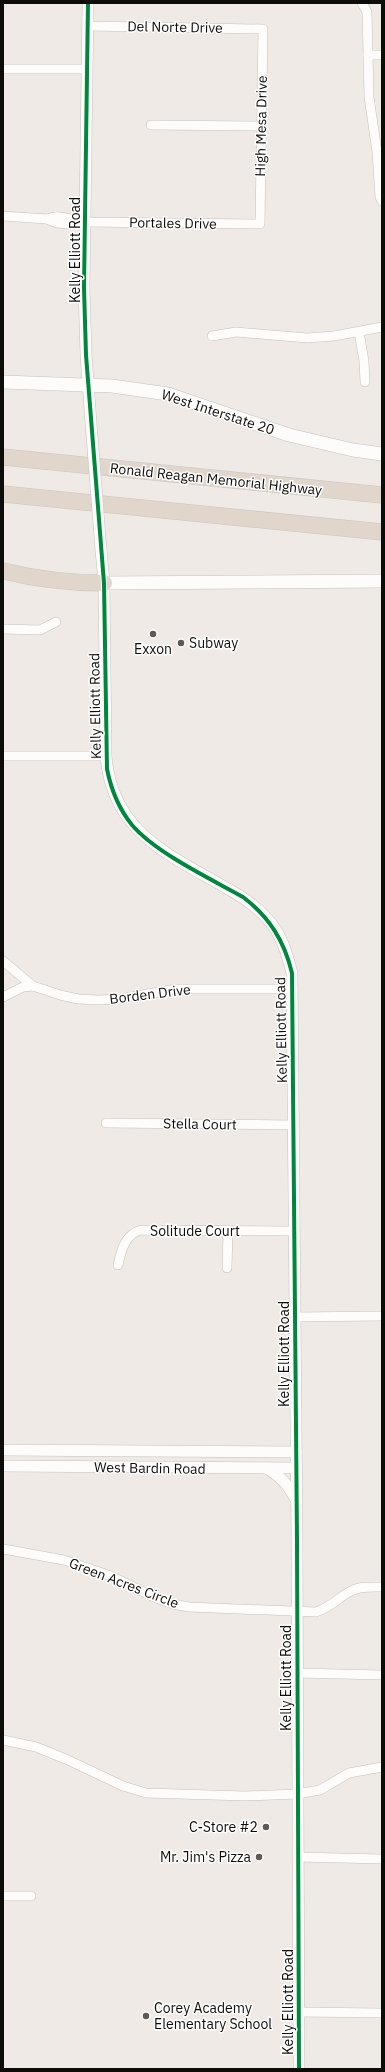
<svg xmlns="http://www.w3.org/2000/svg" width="385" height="2072" font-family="'IBM Plex Sans',sans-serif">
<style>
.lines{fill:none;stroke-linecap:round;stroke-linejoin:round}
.minor-casing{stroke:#c5c1bd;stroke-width:10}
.tertiary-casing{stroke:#c5c1bd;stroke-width:12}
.secondary-casing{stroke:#c5c1bd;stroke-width:14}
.motorway-casing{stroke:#c9c7c4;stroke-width:17}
.minor{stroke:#fdfcfb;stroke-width:9}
.tertiary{stroke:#fdfcfb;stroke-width:11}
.secondary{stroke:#fdfcfb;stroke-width:13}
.motorway{stroke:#e1d6cb;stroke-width:16}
.tertiary-bridge-casing{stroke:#c5c1bd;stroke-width:12;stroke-linecap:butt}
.tertiary-bridge{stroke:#fdfcfb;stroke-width:11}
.cycleway-casing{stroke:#fff;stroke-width:6}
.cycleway{stroke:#00873e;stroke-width:4}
.poi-dot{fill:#5d5a56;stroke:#fff;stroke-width:1.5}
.labels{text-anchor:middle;stroke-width:3;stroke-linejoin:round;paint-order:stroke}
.street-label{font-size:14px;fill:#0e0c09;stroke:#fff}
.poi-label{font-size:14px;fill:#0e0c09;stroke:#fff;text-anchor:start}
</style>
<rect width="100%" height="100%" fill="#efeae5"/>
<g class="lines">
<defs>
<g id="minor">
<path d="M362 3 367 12 369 97 377 152 380 197 382 201"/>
<path d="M368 55H382"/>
<path d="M3 69H87"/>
<path d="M151 125 261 126"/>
<path d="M3 216 47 219 57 223 67 224 75 221"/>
<path d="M47 219C60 213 72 221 86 222L260 224 263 29 88 26"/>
<path d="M359 332 364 361 365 382"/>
<path d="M212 336 236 332 307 338 334 336 382 327"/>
<path d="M3 629 40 630 56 622"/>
<path d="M3 756H106"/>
<path d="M3 961 33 986 60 995 78 999 99 1000 120 999 176 989H293"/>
<path d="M3 997 23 987 33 986"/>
<path d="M106 1123 293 1125"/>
<path d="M118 1265C121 1251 125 1234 141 1230L294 1231"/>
<path d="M227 1268 228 1231"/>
<path d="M295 1317 382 1316"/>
<path d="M3 1549 64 1560 111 1576 154 1597 173 1604 189 1607 316 1612C333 1606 337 1598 351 1591 360 1586 372 1587 382 1587"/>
<path d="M297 1673 382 1675"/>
<path d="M3 1740 36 1747 68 1760 123 1786 146 1793 245 1796 297 1794 320 1790 349 1773 382 1767"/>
<path d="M298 1857 382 1859"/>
<path d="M3 1896H31"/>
<path d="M299 2012 382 2013"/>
</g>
<g id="tertiary">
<path d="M88 3 84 288 86 355 91 423"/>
<path d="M101 550 104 583 106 756C112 831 166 853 223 886 243 897 263 910 276 930 284 943 288 958 292 973L297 1539 299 2069"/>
<path d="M3 1450 296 1452"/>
<path d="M3 1466 296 1468"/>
<path d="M266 1468C280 1476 287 1483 295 1498"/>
</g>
<g id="secondary">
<path d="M3 382 112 386 168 394 289 435 353 450 382 454"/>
<path d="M104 583 382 581"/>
</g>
<g id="motorway">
<path d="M3 457 382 495"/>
<path d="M3 494 382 532"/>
<path d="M3 571C36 579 70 583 104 583"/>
</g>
</defs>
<use href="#minor" class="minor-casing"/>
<use href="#tertiary" class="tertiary-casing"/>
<use href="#secondary" class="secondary-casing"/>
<use href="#motorway" class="motorway-casing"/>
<use href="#minor" class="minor"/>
<use href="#tertiary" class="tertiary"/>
<use href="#secondary" class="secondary"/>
<use href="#motorway" class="motorway"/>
<defs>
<path id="tertiary-bridge" d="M91 423 101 550"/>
</defs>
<use href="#tertiary-bridge" class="tertiary-bridge-casing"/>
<use href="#tertiary-bridge" class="tertiary-bridge"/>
<defs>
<path id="cycleway" d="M88 3 84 288 86 355 104 583 107 769C111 789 119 809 132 825 156 853 209 878 243 897 269 917 284 940 292 973L297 1539 299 2069"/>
</defs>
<use href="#cycleway" class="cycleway-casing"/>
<use href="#cycleway" class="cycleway"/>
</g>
<g class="poi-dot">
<circle cx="153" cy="634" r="4"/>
<circle cx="181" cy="643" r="4"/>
<circle cx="266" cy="1827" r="4"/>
<circle cx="259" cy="1857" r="4"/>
<circle cx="146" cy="2016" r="4"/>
</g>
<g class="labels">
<g class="street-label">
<text transform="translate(175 27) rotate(1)" y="5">Del Norte Drive</text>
<text transform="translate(261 126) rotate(-89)" y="5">High Mesa Drive</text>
<text transform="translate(173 223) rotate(1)" y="5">Portales Drive</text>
<text transform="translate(75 250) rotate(-90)" y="5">Kelly Elliott Road</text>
<text transform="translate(218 412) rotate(18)" y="5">West Interstate 20</text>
<text transform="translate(216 479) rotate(6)" y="5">Ronald Reagan Memorial Highway</text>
<text transform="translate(95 706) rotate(-91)" y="5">Kelly Elliott Road</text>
<text transform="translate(150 994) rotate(-7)" y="5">Borden Drive</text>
<text transform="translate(281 1030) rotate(-91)" y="5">Kelly Elliott Road</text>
<text transform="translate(200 1124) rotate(1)" y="5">Stella Court</text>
<text x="195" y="1236">Solitude Court</text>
<text transform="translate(284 1354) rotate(-90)" y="5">Kelly Elliott Road</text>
<text transform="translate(150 1468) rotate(1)" y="5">West Bardin Road</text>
<text transform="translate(124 1583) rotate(21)" y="5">Green Acres Circle</text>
<text transform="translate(286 1678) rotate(-90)" y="5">Kelly Elliott Road</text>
<text transform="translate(288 2002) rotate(-90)" y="5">Kelly Elliott Road</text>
</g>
<g class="poi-label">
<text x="189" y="648">Subway</text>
<text x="153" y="654" text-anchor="middle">Exxon</text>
<text x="258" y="1832" text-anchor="end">C-Store #2</text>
<text x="251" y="1862" text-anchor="end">Mr. Jim's Pizza</text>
<text x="154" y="2013">Corey Academy<tspan x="154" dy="16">Elementary School</tspan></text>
</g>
</g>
<rect width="385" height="2072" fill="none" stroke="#0e0c09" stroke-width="8"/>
</svg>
